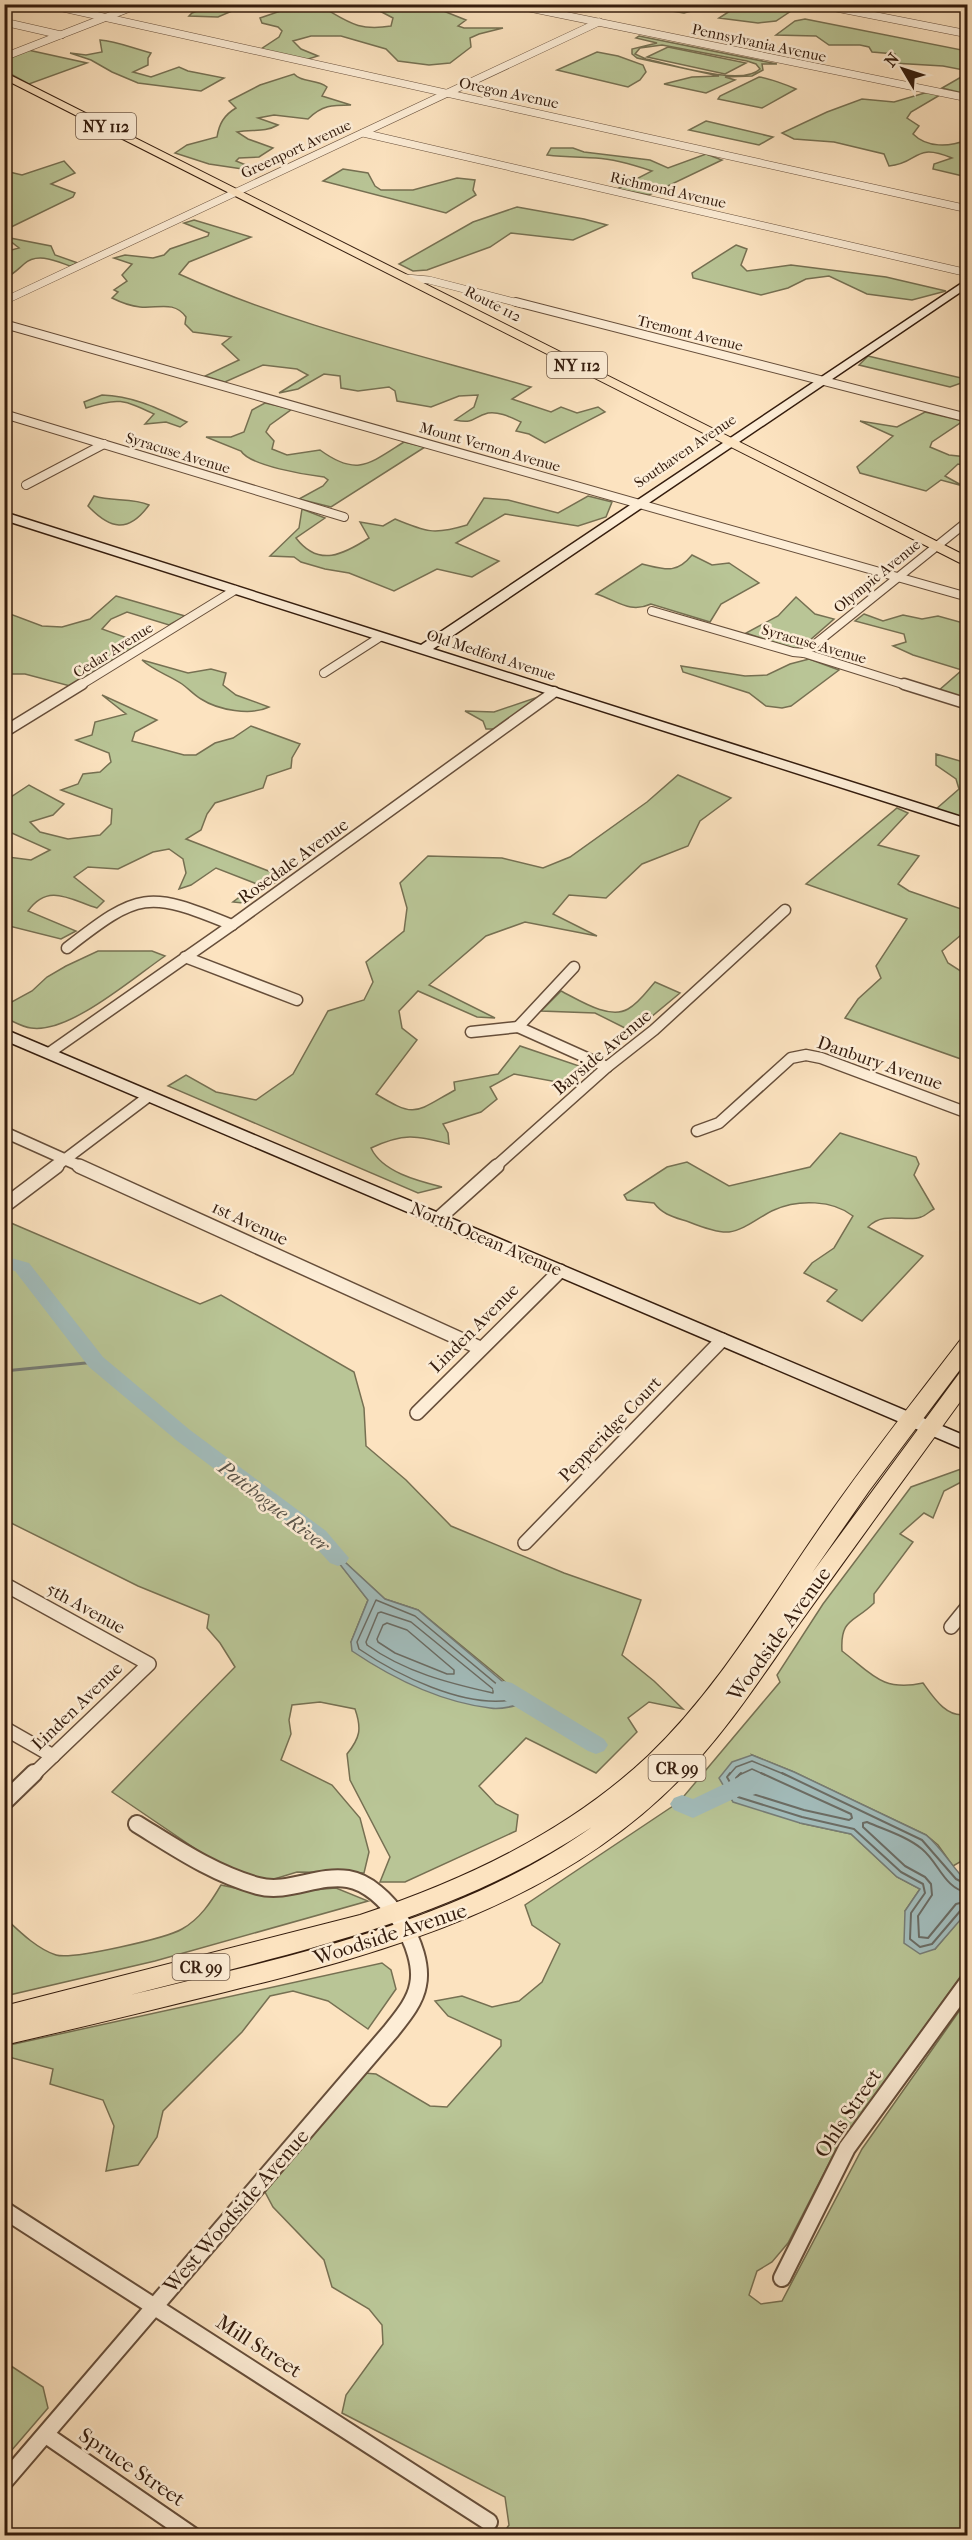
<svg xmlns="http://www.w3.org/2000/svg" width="972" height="2540" font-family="'IM FELL French Canon',serif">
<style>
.green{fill:#b9c596;stroke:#767052;stroke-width:1.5;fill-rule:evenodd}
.water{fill:#a2bcbb;stroke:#767c75;stroke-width:1.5}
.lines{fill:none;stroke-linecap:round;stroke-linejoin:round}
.shore-far1{stroke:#6b6c64;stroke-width:1.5}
.shore{stroke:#6b6c64;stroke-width:2}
.stream{stroke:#767c75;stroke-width:3}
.river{fill:#a2bcbb;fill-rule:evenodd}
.street-far4-casing{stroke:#664e3a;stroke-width:8}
.street-far3-casing{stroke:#664e3a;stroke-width:10}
.street-far2-casing{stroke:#664e3a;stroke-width:13}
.street-far1-casing{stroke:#664e3a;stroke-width:16}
.street-casing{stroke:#664e3a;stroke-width:20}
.secondary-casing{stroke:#341c0d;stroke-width:3}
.primary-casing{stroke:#341c0d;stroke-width:2}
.street-far4{stroke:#fdedd6;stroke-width:7}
.street-far3{stroke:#fdedd6;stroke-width:8}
.street-far2{stroke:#fdedd6;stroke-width:10}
.street-far1{stroke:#fdedd6;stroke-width:13}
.street{stroke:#fdedd6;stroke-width:16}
.secondary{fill:#fdedd6;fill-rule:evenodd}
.primary{fill:#fce3c0;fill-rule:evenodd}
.labels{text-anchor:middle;stroke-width:5;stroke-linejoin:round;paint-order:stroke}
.far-street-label{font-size:15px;fill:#341c0d;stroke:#fdedd6}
.shield{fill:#fdedd6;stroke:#705b49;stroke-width:1.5}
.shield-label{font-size:16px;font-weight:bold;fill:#341c0d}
.street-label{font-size:18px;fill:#341c0d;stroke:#fdedd6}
.water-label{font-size:20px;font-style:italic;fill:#5a544a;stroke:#fdedd6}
.near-street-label{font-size:21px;fill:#341c0d;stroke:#fdedd6}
</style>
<rect width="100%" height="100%" fill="#fce3c0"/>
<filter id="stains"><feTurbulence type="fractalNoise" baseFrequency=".00333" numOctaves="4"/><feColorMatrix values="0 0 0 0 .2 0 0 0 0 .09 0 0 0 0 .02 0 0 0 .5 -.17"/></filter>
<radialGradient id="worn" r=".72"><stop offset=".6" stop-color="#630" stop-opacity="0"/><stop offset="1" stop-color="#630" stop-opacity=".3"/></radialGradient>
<g class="green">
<path d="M426 4 466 20 458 26 464 28H503L479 34 470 38 471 47 450 63 429 65 398 61 386 49 341 36H311L293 41 301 49 318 56 305 60 261 49 279 37 282 31 278 27 262 23 260 18 298 5H331L324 8C350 23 359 31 391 26L393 18 376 9 386 5Z"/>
<path d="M213 5V4L246 5 218 17 189 16 192 13Z"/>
<path d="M585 5H800L776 21 758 23 719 18 730 11 726 6 714 5 684 13 646 7 631 9Z"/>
<path d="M805 19 967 51V94L942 88 963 76 964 70 943 66 893 63 895 54 872 52 869 47 860 45H829L816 36 776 35 795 21Z"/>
<path d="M639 36 777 64H762L763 70 752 76 725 77 735 80 706 93 664 84 692 77 719 76 637 58 632 54V49L657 43 636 38ZM662 45 747 61 756 64 760 69C742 87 670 64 646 59L635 54 640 48Z"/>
<path d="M100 40C117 41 134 49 151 53L148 58V65L133 72 151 77 179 67 188 71 224 78 201 91 138 83 112 72 91 60 70 53 86 55 102 52Z"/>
<path d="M668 47 746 63 725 74 647 57Z"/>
<path d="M28 50 87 63 29 84 5 71V59Z"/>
<path d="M597 52 618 56 643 65 646 72 640 80 628 87 557 70Z"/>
<path d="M294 74C302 83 317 79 327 87L322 96 351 105C332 105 322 105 308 119L274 115 258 118 278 125C264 133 253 129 237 132L248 139 273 148 259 157 239 158 236 161 263 172 209 164 175 153 187 145 217 137C219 124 224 115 236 108L229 101 260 85Z"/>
<path d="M759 77C768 78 787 85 796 89L762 108 718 99 720 96Z"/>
<path d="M928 92 940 95 911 112 907 118 919 126 913 134C927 148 949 147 967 140V177L933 169 934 164 952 158C913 142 920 163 889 166L884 154 834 142 794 139 782 133 827 112 862 99 894 102Z"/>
<path d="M706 121 773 137 759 145 689 130Z"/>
<path d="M551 148H573L584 152 650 160 668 168 706 154 722 160 649 195 617 189 652 171C634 165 615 159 596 158 579 157 564 157 547 155Z"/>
<path d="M64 161 75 173 51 184 75 193 73 197 5 230V171L22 175Z"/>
<path d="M343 169 368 173 375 186 381 190H413L457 178 475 180 473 190 476 195 446 213 323 181Z"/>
<path d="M517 207 584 219 607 225 573 240 511 233 490 247 427 270 413 271 399 264 473 222Z"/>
<path d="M194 220 251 237 189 262 179 274C291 325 413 353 531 387L512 399 551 412 561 407 577 413 598 407 605 412 545 443 529 434 516 431 521 422C512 418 499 411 488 413 472 417 476 424 455 420L474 407 478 395 459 396 431 407 397 401 395 391 389 387 358 391 341 388 340 376 324 374 298 389 279 393 308 375 297 369 263 365 225 382 205 376 239 360 222 344 231 337 193 332 185 324 186 317C174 300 157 309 140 307 131 306 120 302 112 298L118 292 114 290 127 281 122 275 132 264 114 258 125 255 153 258 164 255 170 249 208 236 209 233 184 223Z"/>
<path d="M5 237 51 246 55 255 78 263 70 266C56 261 37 252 24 264 17 270 14 274 5 278V267L11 263 5 257 4 252 19 248Z"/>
<path d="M736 245 747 249 741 265 747 271 791 265 886 277 946 291 912 300 867 294 829 276 806 279 788 288 761 295 693 278 692 273Z"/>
<path d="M868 356 961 378 967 375V381L950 387 859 365Z"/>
<path d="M102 395C134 396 159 409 187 422L180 427 166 422 145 424 154 414C124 400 118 397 86 408L84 402Z"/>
<path d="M265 403 292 409 270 425 266 432 274 441 272 449 287 455 320 450C357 477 369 464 404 442L425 447 331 507 299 499 323 486 328 480 324 477C307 475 250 466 241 451L206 437H231L244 432 252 410Z"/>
<path d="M925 412 963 421 932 442 930 447 949 455 967 457V466L958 464 945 476 963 486 941 480 926 491 860 473 857 467 893 436 860 421 897 427Z"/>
<path d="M94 496C112 502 132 497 149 505 128 534 110 529 88 506Z"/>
<path d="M588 496 612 502 606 517 578 526 505 514 456 543 499 561 472 577 437 569 394 591 349 573 325 569 301 562 294 557 270 556 299 528 302 509 325 518 296 538C319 568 344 554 369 538L360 522 383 526 395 519C426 532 434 535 467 525L484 498 508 500 558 513Z"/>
<path d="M692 555 712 565 729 563 759 583 721 604 710 622 651 604C629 614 617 600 596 594L642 564C664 569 676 575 692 555Z"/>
<path d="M116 596 185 616 169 625 127 612 111 619 102 629 141 643 70 686 25 674H5V612L42 626 62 627 90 619Z"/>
<path d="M796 597 815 614 834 619 802 647 794 649 746 633 778 616Z"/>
<path d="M864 614 883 621 903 615 922 619 938 616 967 624 964 635 968 637 967 701 937 692 962 670 913 655 893 646 906 642 904 634 855 621Z"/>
<path d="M809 659 839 670 791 706 782 708 766 706 749 693 683 672 681 666 745 676 767 675 790 664Z"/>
<path d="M142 660 188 673 211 669 226 673 223 685 236 695 269 707C251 716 218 710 201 699 194 695 189 689 182 684 169 675 154 671 142 660Z"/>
<path d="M102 695 157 720 135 732 132 741 184 755H196L215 743 233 738 251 726 300 744 292 758 291 768 267 776 263 788 215 803 207 814 201 830 186 839 284 877 243 903 233 902 257 884 216 868 191 885 179 889 186 873 183 859 169 849 153 852 118 869 88 867 74 877 104 901 97 908C69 899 48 883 28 911L76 931 61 939 5 925V859L8 857 31 860 50 850 5 830V801L29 785 64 804 53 815 30 822 40 832 68 839 100 835 111 824 112 809 61 790 78 784 83 774 100 772 111 762 109 753 76 740 92 735 95 722 126 714Z"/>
<path d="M544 695 494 729H486L483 721 465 711 494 712Z"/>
<path d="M936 754 967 763V821L935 810 959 789 956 779 936 765Z"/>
<path d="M678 775 731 798 700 821 688 846 642 864 606 898 569 895 553 914 597 936 525 922 486 936 429 985 495 1018 477 1017 418 991 399 1011 402 1028 417 1040 376 1094C417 1119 415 1112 455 1090L454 1082 498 1074 520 1046 585 1068 568 1084 514 1074 490 1087 497 1099 481 1112 443 1124 448 1133 449 1144C416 1135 403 1133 371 1148 382 1172 418 1181 442 1187L418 1193 168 1086 186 1075 216 1092 256 1100 293 1074 328 1011 364 1000 373 982 366 962 404 931 407 908 400 883 428 856 502 858 543 868 570 857 647 802Z"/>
<path d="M897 808 908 813 878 845 919 856 898 884 909 891 967 911V930L942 951 948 963 962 972 967 971V1052L961 1059 845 1018 858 999 881 978 876 966 907 919 806 884Z"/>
<path d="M98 951H152L165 956C133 978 69 1034 31 1028 22 1027 13 1021 5 1018V1001L10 1003 32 991 47 977 66 966Z"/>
<path d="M655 982 680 993 633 1032 595 1013 541 1011 561 991C579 1000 609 1020 628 1009 639 1003 647 991 655 982Z"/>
<path d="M840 1133 916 1157 919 1164 914 1175 934 1209C930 1211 925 1216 921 1217 906 1223 884 1210 868 1227L923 1256 862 1321 827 1301 837 1290 804 1273 812 1263 834 1248 853 1216C833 1200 798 1199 774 1210 760 1216 745 1230 729 1232 718 1233 699 1226 689 1222 674 1217 663 1215 654 1203L627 1200 624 1195 667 1167 687 1162 729 1186 810 1167Z"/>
<path d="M4 1220 200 1304 221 1295 354 1372 364 1408 366 1446 406 1480 451 1526 564 1573 641 1600 622 1655 654 1681 683 1709 649 1702 628 1718 637 1732 596 1773 526 1738 479 1786 496 1804 518 1815 516 1831 405 1882H380L390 1857 350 1780 347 1754C360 1738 362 1729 355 1709L320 1702 292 1705 289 1720 291 1734 281 1760 332 1785 360 1818 369 1852 364 1873 297 1872 271 1880 228 1871 112 1792 235 1667 220 1643 207 1628 209 1615 138 1586 5 1520ZM324 1543 385 1599 418 1610 502 1679 526 1702 351 1642 368 1600Z"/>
<path d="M967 1468V1479L944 1491 933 1518 924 1513 900 1534 913 1542 874 1594V1603C854 1623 840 1618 842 1651 872 1674 882 1692 923 1683 933 1697 947 1719 967 1714L968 1852 960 1862 953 1866 938 1845 926 1835 794 1772 752 1755 800 1823 851 1834 897 1877 920 1889 905 1911 935 1949 967 1911V1968L837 2148 788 2243 772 2262 757 2271 749 2295 761 2304 782 2301 862 2149 967 2000V2535H502L509 2525 505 2497 342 2413 346 2395 383 2344 382 2325 369 2309 332 2287 324 2260 273 2207 265 2192 364 2073 376 2074 430 2106 447 2107 501 2046V2040L448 2016 435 2001 462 1996 492 2007 519 2001 542 1982 560 1944 532 1925 525 1905 679 1802 780 1682 777 1675 823 1604 911 1487 961 1469Z"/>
<path d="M221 1885 262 1894 336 1888 368 1901 155 1961 5 1996 4 1917C19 1931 37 1949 56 1955 72 1960 167 1938 182 1929 200 1919 211 1902 221 1885Z"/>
<path d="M382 1963 391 1970 396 1989 368 2029 328 2001 293 1991 270 1996 242 2032 163 2111 157 2137 138 2165 106 2171 114 2126 103 2100 50 2084 53 2069 5 2056V2046Z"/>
<path d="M5 2362 43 2387 48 2408 5 2458Z"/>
</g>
<g class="water">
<path d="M320 1539 385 1599 418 1610 527 1702C515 1706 502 1710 490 1708 441 1702 392 1678 352 1651L351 1642 368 1600Z"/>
<path d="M752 1755 794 1772 926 1835C942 1848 952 1867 967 1882L968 1911 935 1949 920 1954 904 1943 905 1911 920 1889 897 1877 851 1834 800 1823 733 1802 719 1778 732 1762Z"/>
</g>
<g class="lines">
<g class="shore-far1">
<path d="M376 1600 415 1616 511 1696V1700C464 1708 397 1675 359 1649L357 1642Z"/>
<path d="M381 1612 411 1622 493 1689V1693C448 1683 405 1672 367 1645L366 1642 378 1613Z"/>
<path d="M387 1623 407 1630 454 1670V1674H447L395 1653 378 1642 377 1639 383 1625Z"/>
<path d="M729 1775 736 1767 752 1761 786 1775"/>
<path d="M739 1775 752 1769 765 1775"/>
</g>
<g class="shore">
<path d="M730 1773 727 1777 738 1797 802 1817 854 1829 901 1872 923 1884 925 1893 911 1913 910 1939 920 1947 932 1944 961 1910 968 1908"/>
<path d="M741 1773 736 1778 743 1791 804 1810 849 1820 852 1818 851 1814 761 1773"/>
<path d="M782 1773 922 1840 956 1879 968 1885"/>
<path d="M968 1893C944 1888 939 1863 922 1849 906 1836 885 1830 867 1822L863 1823V1827L905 1866 925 1877 931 1884 932 1895 918 1916 919 1937 928 1938 956 1904 968 1901"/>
</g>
<path class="stream" d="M4 1371 96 1362"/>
<g class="river">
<path d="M4 1256 29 1263 103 1357 190 1430 326 1531 349 1558 346 1563 338 1566 330 1563 310 1541 176 1440 89 1367 15 1271 4 1268Z"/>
<path d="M504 1681 512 1683 604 1739 608 1745 604 1751 596 1754 588 1751 496 1695 493 1689 496 1683Z"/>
<path d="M743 1775 758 1781 762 1787 758 1793 750 1796 744 1794 693 1818 674 1810 670 1804 674 1798 682 1795 693 1799Z"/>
</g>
<defs>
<g id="street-far4">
<path d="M45 4 968 209"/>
<path d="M510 4 968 98"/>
<path d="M816 4 968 34"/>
<path d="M4 22 61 35"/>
<path d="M4 57 140 4"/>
<path d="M363 133 968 273"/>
<path d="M406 278 429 280 522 304"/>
<path d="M4 301 599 22"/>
</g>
<g id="street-far3">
<path d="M516 302 968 418"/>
<path d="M4 324 968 597"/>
<path d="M4 414 344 517"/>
<path d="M26 485 104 444"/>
<path d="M652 611 793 652 804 653 909 686"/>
<path d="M804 653 968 521"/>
<path d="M324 673 380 637"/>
<path d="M79 686 235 590"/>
</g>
<g id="street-far2">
<path d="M904 684 968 704"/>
<path d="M4 732 82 684"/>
<path d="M67 948C139 892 147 890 232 925"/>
<path d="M185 957 297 1000"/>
<path d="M518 1027 607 1067"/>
<path d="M518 1027 574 967"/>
<path d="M471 1032 518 1027"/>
<path d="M49 1053 232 925 554 692"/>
<path d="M697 1131 719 1123 791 1058 806 1055 821 1058 968 1113"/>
<path d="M4 1132 82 1167"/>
<path d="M55 1167 149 1096"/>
<path d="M495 1167 607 1067 654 1030 785 910"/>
</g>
<g id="street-far1">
<path d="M79 1166 480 1348"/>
<path d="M4 1206 57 1166"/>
<path d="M438 1219 497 1166"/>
<path d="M417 1413 560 1271"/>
<path d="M525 1543 722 1340"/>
<path d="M4 1584 149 1664 33 1775"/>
<path d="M951 1627 968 1606"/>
<path d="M4 1728 53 1756"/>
</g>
<g id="street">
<path d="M4 1802 34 1773"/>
<path d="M4 2210 489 2522"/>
<path d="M782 2278 847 2148 968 1982"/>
<path d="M46 2435 193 2536"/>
<path d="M4 2482 391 2031C402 2017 415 2002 418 1985 426 1948 386 1885 348 1879 318 1874 288 1894 258 1886 214 1874 176 1848 137 1824"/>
</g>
<g id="secondary">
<path d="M968 279V287L433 649 968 819V828L4 520V512L421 645Z"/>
<path d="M4 1029 968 1437V1451L4 1040Z"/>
</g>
<g id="primary">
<path d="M4 72 968 557V567L4 79Z"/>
<path d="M968 1338V1359L869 1491 812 1573 961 1371 968 1369V1391C912 1468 857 1543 802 1620 763 1674 727 1732 679 1780 557 1904 389 1952 225 1992 152 2010 78 2028 4 2045V2006L360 1915C465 1880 567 1832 648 1756 716 1691 764 1609 817 1532 862 1466 912 1403 961 1339ZM592 1827C455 1924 290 1956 130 1995 295 1952 447 1923 592 1827Z"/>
</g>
</defs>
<use href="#street-far4" class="street-far4-casing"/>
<use href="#street-far3" class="street-far3-casing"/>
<use href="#street-far2" class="street-far2-casing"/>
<use href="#street-far1" class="street-far1-casing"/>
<use href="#street" class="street-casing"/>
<use href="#secondary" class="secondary-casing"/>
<use href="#primary" class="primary-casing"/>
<use href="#street-far4" class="street-far4"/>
<use href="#street-far3" class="street-far3"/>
<use href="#street-far2" class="street-far2"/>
<use href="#street-far1" class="street-far1"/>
<use href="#street" class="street"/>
<use href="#secondary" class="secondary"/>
<use href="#primary" class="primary"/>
</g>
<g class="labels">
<g class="far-street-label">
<text transform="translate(759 43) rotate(12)" y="5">Pennsylvania Avenue</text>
<text transform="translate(509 93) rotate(12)" y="5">Oregon Avenue</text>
<text transform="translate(296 149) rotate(-25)" y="5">Greenport Avenue</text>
<text transform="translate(668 190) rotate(13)" y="5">Richmond Avenue</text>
<text transform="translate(493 304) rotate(27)" y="5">Route 112</text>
<text transform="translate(690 333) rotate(14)" y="5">Tremont Avenue</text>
<text transform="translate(490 447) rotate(16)" y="5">Mount Vernon Avenue</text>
<text transform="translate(685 451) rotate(-34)" y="5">Southaven Avenue</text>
<text transform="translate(178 453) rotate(17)" y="5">Syracuse Avenue</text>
<text transform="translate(877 576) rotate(-39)" y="5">Olympic Avenue</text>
<text transform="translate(814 644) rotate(16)" y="5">Syracuse Avenue</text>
<text transform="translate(113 650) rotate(-32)" y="5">Cedar Avenue</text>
<text transform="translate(491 655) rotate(18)" y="5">Old Medford Avenue</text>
</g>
<g class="shield">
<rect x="76" y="113" width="60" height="26" rx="4.5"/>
<rect x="547" y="352" width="60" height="26" rx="4.5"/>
<rect x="648.5" y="1755" width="57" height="26" rx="4.5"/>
<rect x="172.5" y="1954" width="57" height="26" rx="4.5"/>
</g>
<g class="shield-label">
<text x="106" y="132">NY 112</text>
<text x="577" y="371">NY 112</text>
<text x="677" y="1774">CR 99</text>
<text x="201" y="1973">CR 99</text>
</g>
<g class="street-label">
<text transform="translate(293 861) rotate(-36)" y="6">Rosedale Avenue</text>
<text transform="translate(602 1052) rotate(-40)" y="6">Bayside Avenue</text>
<text transform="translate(880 1063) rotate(19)" y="6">Danbury Avenue</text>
<text transform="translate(250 1223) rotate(25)" y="6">1st Avenue</text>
<text transform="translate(486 1239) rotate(23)" y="6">North Ocean Avenue</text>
<text transform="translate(474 1328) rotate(-45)" y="6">Linden Avenue</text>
<text transform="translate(610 1429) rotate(-46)" y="6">Pepperidge Court</text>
<text transform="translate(86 1608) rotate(29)" y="6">5th Avenue</text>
<text transform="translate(77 1706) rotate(-44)" y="6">Linden Avenue</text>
</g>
<g class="water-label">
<text transform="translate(274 1506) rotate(38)" y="7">Patchogue River</text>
</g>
<g class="near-street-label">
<text transform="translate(779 1634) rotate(-54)" y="7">Woodside Avenue</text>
<text transform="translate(390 1934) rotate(-18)" y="7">Woodside Avenue</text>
<text transform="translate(848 2113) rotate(-56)" y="7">Ohls Street</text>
<text transform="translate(236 2211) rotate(-49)" y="7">West Woodside Avenue</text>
<text transform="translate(259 2346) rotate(33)" y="7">Mill Street</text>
<text transform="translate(132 2467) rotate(34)" y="7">Spruce Street</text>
</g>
</g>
<rect width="972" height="2540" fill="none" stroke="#fce3c0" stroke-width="24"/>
<rect x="6" y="6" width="960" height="2528" fill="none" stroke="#341c0d" stroke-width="3"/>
<rect x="12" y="12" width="948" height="2516" fill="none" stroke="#341c0d" stroke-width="1.5"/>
<g transform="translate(903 69) rotate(309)" stroke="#fdedd6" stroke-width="4.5" paint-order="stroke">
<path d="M0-4.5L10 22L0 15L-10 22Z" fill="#341c0d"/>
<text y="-9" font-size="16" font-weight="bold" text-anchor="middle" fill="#341c0d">N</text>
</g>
<rect width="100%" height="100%" filter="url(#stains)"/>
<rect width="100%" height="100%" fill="url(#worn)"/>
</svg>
